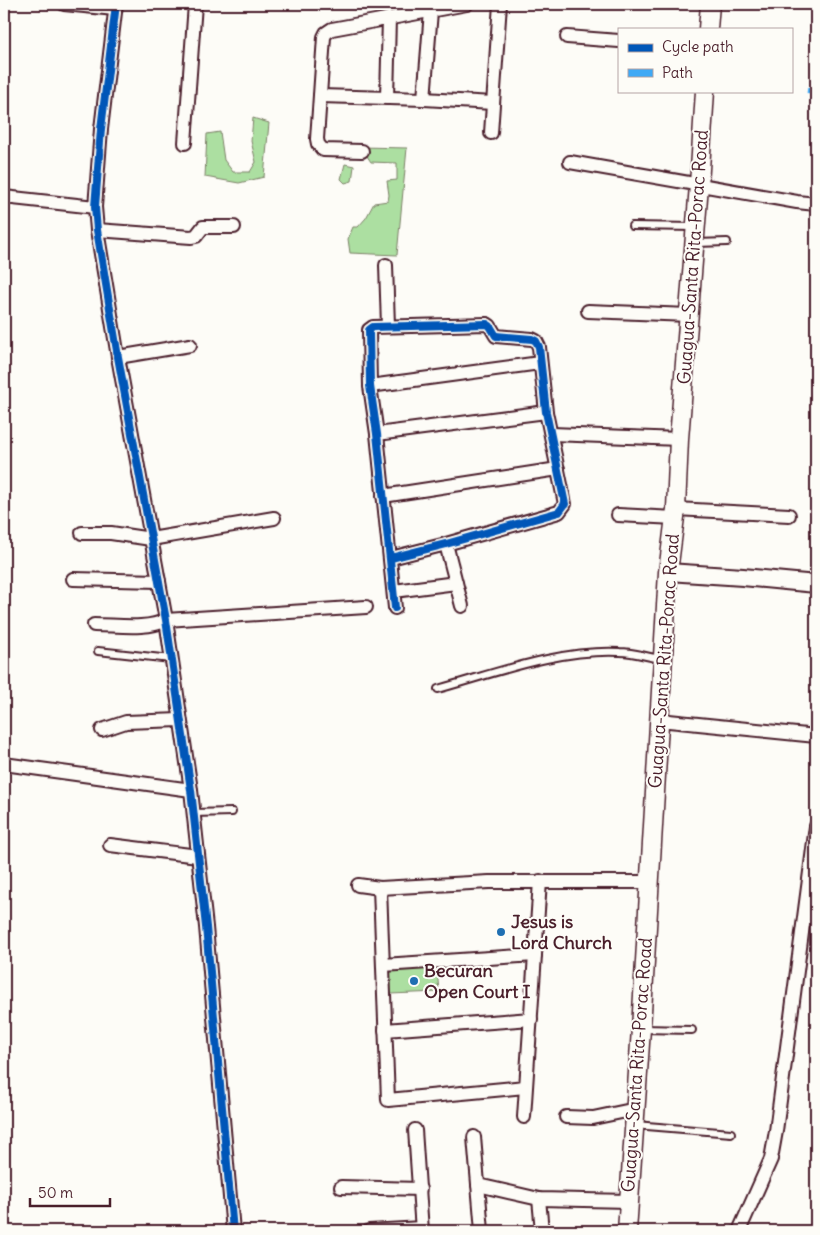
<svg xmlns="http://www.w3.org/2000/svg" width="820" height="1235" font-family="Delius,sans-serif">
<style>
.green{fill:#acdfa1;stroke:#7b7f66}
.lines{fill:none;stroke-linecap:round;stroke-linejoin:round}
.service-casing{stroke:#4a1f2b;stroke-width:10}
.minor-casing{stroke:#4a1f2b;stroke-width:16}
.tertiary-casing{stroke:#4a1f2b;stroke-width:20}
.secondary-casing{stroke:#4a1f2b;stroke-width:21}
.service{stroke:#fdfcf7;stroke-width:6}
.minor{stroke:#fdfcf7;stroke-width:12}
.tertiary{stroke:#fdfcf7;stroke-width:16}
.secondary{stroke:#fdfcf7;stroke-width:18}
.quiet{stroke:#3fa9f5;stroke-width:6;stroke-dasharray:12 6;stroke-linecap:butt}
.cycleway-casing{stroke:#fdfcf7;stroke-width:11}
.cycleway{stroke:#0057b8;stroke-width:8}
.poi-dot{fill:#1f6fb2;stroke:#fdfcf7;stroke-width:2}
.labels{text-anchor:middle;stroke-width:4;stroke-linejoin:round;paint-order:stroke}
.street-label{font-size:18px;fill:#4a1f2b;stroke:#fdfcf7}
.poi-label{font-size:18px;font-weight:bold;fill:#4a1f2b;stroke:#fdfcf7;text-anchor:start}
</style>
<rect width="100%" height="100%" fill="#fdfcf7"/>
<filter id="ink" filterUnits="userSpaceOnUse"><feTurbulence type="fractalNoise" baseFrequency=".02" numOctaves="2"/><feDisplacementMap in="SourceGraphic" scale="10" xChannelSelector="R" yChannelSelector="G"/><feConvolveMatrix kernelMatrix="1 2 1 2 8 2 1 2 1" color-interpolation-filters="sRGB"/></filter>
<g filter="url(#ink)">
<g class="green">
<path d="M253 118 269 123 264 177 239 183 205 177 207 134 220 132 224 160 233 172H250L256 162 251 141Z"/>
<path d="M361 147 407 148 397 255 350 253 348 239 353 227H358L366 218 374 203 388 201 389 195 387 181 397 180V163L371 162Z"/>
<path d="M345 164 354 166 352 181 345 183 341 179Z"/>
<path d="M437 968 439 992 390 994 389 970Z"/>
</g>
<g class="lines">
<defs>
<g id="service">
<path d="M632 226 694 227"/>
<path d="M696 243 727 242"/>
<path d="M98 651 171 659"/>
<path d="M438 689C496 673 558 649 620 652 633 652 648 657 661 659"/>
<path d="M193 813 232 812"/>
<path d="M803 922 816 924"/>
<path d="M642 1029 692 1030"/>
<path d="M635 1125 731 1133"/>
</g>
<g id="minor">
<path d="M64 4 115 9"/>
<path d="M116 4 101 129 95 207 97 230 118 357 166 620 191 790 206 927 233 1231"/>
<path d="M567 37 619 41"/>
<path d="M320 96 424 99 493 103"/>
<path d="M387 98 389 18"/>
<path d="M424 99 431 11 430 4"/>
<path d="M491 133 500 4"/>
<path d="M185 143 195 4"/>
<path d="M362 151 323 150 318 144 317 139 324 37 326 33 332 29 467 4"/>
<path d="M570 162 797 202 816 204"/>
<path d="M4 197 95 207"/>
<path d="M97 230 191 237 196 236 203 227H234"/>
<path d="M386 265 388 326"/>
<path d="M588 311 689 315"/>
<path d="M118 357 190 345"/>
<path d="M370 386 540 363"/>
<path d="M377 434 546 412"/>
<path d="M552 434 679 439"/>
<path d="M383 496 558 469"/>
<path d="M676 509 789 515"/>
<path d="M618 515 675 518"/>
<path d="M82 533H111L151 539 274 518"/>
<path d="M446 544 462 606"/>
<path d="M391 558 446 544 559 512 565 504 546 412 539 347 536 341 532 339 496 336 490 326 487 324 373 327 369 330 370 386 377 434 395 608"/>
<path d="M73 579 159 581"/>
<path d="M394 591 456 583"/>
<path d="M94 625C116 625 148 630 166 620L366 607"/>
<path d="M659 720 816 736"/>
<path d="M102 730 126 722 180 720"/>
<path d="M4 764 191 790"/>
<path d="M110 845 198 856"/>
<path d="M358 885 380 888 489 882H649"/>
<path d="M380 888 388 1100 525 1087"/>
<path d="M383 965 535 955"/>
<path d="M385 1030 531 1019"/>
<path d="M524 1117 540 881"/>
<path d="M566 1117 593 1118 636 1109"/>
<path d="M415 1130 422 1231"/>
<path d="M474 1137 482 1231"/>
<path d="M478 1185 539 1199 629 1201"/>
<path d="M341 1187 420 1189"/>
<path d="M539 1199 542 1231"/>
<path d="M369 1231 422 1228"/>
<path d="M739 1231 771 1159 776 1131 816 826"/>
</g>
<path id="tertiary" d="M668 572 743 577 816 584"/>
<g id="secondary">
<path d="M708 29 710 4"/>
<path d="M627 1231 641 1029 668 572 676 509 679 439 699 185 705 91"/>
</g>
</defs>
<use href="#service" class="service-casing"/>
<use href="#minor" class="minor-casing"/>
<use href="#tertiary" class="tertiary-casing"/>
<use href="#secondary" class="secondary-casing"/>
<use href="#service" class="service"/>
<use href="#minor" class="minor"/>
<use href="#tertiary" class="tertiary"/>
<use href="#secondary" class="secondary"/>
<g class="quiet">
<path d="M809 4 816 5"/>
<path d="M807 90 816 91"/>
</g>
<defs>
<g id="cycleway">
<path d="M116 4 101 129 95 207 97 230 118 357 166 620 191 790 206 927 233 1231"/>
<path d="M391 558 446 544 559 512 565 504 546 412 539 347 536 341 532 339 496 336 490 326 487 324 373 327 369 330 370 386 377 434 395 608"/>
</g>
</defs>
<use href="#cycleway" class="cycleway-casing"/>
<use href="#cycleway" class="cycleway"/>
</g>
</g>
<g class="poi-dot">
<circle cx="501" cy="932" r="5"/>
<circle cx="414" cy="981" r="5"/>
</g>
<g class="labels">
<g class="street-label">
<text transform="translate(693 257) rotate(-86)" y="6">Guagua-Santa Rita-Porac Road</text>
<text transform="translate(664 661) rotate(-86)" y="6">Guagua-Santa Rita-Porac Road</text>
<text transform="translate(637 1065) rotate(-86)" y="6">Guagua-Santa Rita-Porac Road</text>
</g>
<g class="poi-label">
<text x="511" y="928">Jesus is<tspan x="511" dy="21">Lord Church</tspan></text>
<text x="424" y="977">Becuran<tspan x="424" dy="21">Open Court I</tspan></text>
</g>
</g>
<rect width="820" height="1235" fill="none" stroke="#fdfcf7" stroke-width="20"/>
<rect x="10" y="10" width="800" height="1215" fill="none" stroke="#4a1f2b" stroke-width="2" filter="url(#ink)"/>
<rect x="618" y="28" width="175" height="65" fill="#fdfcf7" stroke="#b5a4a5"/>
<rect x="628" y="44" width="25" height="8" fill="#0057b8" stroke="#b5a4a5"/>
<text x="662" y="52" font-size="15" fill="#4a1f2b">Cycle path</text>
<rect x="628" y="69" width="25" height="8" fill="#3fa9f5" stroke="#b5a4a5"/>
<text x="662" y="78" font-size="15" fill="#4a1f2b">Path</text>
<path d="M30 1198v8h80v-8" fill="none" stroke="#4a1f2b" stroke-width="2.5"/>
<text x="38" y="1198" font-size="15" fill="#4a1f2b" stroke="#fdfcf7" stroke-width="4" paint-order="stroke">50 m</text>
</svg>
